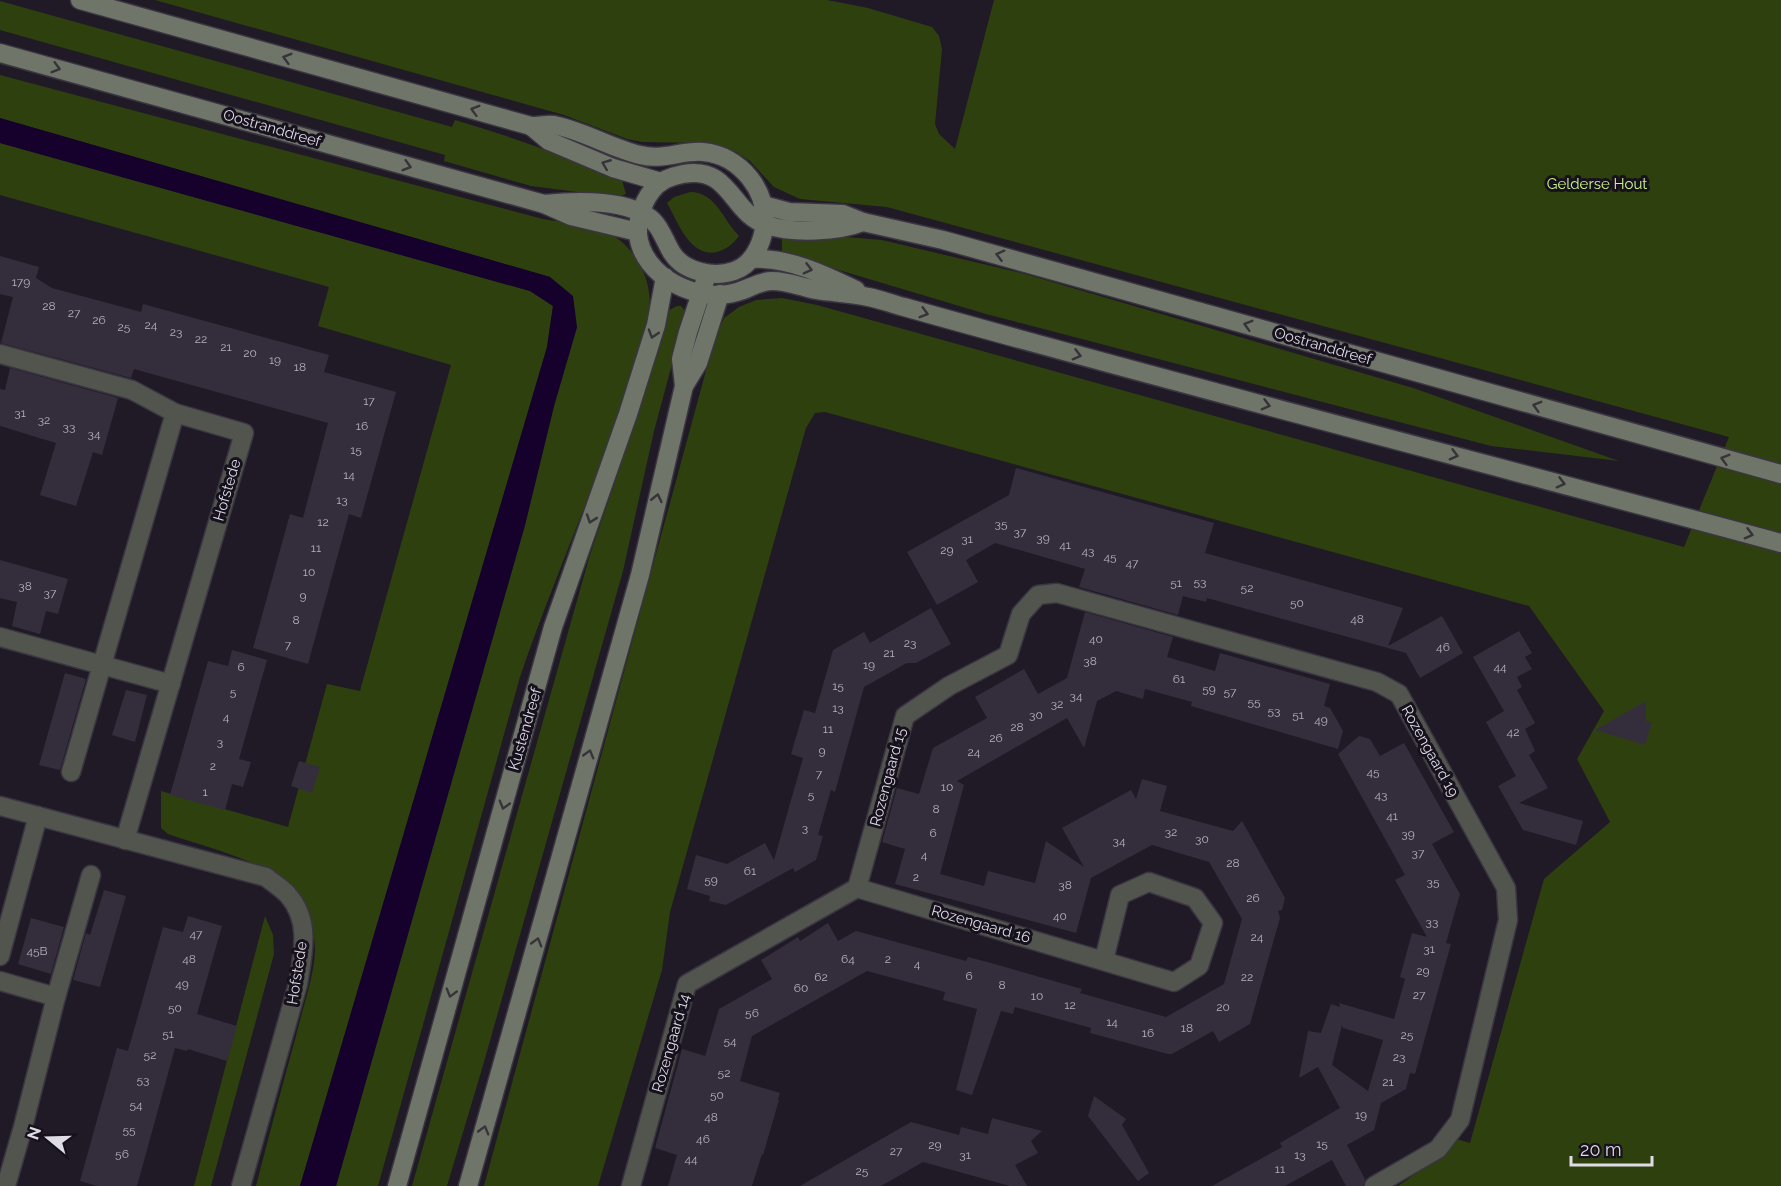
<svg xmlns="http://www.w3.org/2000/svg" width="1781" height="1186" font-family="Raleway,sans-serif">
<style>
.green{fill:#2f400f}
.water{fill:#16002c}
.building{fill:#342e3c;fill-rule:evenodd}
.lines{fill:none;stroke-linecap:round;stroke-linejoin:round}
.street-casing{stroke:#3a3541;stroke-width:21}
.secondary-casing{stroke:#3a3541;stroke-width:21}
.street{stroke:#52554e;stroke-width:18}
.secondary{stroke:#70756a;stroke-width:18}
.oneway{stroke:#363438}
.labels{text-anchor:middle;stroke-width:6;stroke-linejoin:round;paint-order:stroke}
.number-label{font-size:12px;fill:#b4b0bb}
.street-label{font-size:15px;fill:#dfdce5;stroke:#16111d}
.park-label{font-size:15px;fill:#cbf685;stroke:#16111d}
</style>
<rect width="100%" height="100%" fill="#1f1a26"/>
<g class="green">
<path d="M155 0H827L868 8 932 27 939 36 942 49 935 124 939 134 955 149 994 0H1781V1186H1398C1423 1169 1431 1165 1440 1134L1470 1143 1544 879 1610 822 1577 759 1604 711 1529 606 825 412 815 413 806 428 670 912 662 970 598 1186H484L713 345 724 318 739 307 756 300 782 298 817 305 1684 547 1729 437 887 207 800 199 774 187 750 161 736 152 704 143 643 142 627 139 564 115Z"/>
<path d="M0 1 452 127 455 120C513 137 567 157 622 180L626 194 617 197 531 186 444 161 445 155 0 30Z"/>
<path d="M0 75 543 219C571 224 609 225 628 248 638 259 648 278 649 293 653 322 638 354 629 381 598 482 554 577 520 677L378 1186H336L525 525 554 406 577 327 550 277 0 118Z"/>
<path d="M0 143 530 291 553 306 547 347 300 1186H256C269 1136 282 1086 296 1036 302 1010 314 977 315 951 315 932 310 905 297 891 270 862 205 847 168 834L161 828V791L288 827 327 684 360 691 451 365 318 326 329 287 0 195Z"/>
<path d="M690 192C716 192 723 220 739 236 733 244 727 249 717 252 690 258 678 222 667 203L674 197Z"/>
<path d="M846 237 882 240 1025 274 1413 388 1619 461 1491 446 986 314 782 253V239Z"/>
<path d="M677 306H681L686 312 654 431 623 571 484 1062 447 1186H412L589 558 640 408 669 310Z"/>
<path d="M265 916 273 935 274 954 211 1186H194Z"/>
</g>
<path class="water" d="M0 118 550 277 573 296 577 327 554 406 525 525 336 1186H300L547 347 553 306 530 291 0 143Z"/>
<g class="building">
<path d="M0 256 39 267 36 278 52 288 141 312 143 304 329 355 324 372 396 392 361 518 349 514 308 664 253 648 290 514 303 518 328 423 134 369 131 378 1 343 13 297 0 294Z"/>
<path d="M10 368 118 398 102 455 93 452 76 506 40 495 56 443 0 426V389L5 390Z"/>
<path d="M1016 468 1214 523 1205 553 1403 608 1388 646 1442 616 1463 653 1420 678 1406 653 1207 598 1206 602 1183 596 1178 615 1079 587 1085 569 995 543 966 560 978 582 937 605 907 552 1009 495Z"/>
<path d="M0 560 68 579 58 614 46 611 40 634 12 626 17 602 0 598Z"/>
<path d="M931 608 951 644 916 663H907L864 687 835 792 831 790 818 835 823 836 816 860 795 872 793 868 726 905 709 901 710 896 687 889 696 855 727 864 765 843 774 860 803 758 791 754 804 710 815 713 833 650 864 632 870 643Z"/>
<path d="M1085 612 1173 637 1167 657 1215 671 1220 653 1330 684 1324 706 1330 708 1343 731 1338 749 1191 706 1192 702 1145 689 1143 699 1116 691 1097 701 1084 748 1067 718 957 781 964 785 940 874 984 886 988 871 1035 883 1046 841 1084 867 1062 828 1131 790 1136 799 1142 779 1167 786 1160 811 1233 831 1242 821 1285 898 1282 910 1278 911 1280 918 1250 1024 1219 1042 1213 1031 1172 1054H1168L1090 1033 1091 1028 1015 1007 1013 1014 1001 1011 972 1095 956 1090 977 1009 943 1000 945 992 867 971 752 1036 740 1081 780 1093 778 1100H779L763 1155 762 1154 752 1186H668L677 1155 655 1148 682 1049 705 1056 719 1009 772 979 761 960 798 937 800 941 828 923 838 941 856 931 966 961 968 957 991 963 1082 989 1080 993 1166 1017 1224 984 1242 919 1209 862 1152 845 1091 878 1076 933 895 884 905 849 882 842 897 788 919 794 933 748 987 718 975 697 1024 669 1038 694 1067 678Z"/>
<path d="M1519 631 1532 653 1525 657 1532 669 1517 677 1522 687 1517 690 1535 723 1525 729 1535 751 1529 755 1548 788 1519 803 1583 821 1576 845 1523 830 1498 786 1516 776 1486 722 1504 711 1473 657Z"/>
<path d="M232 650 267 660 239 759 251 762 243 787 232 784 225 810 170 795 208 661 228 666Z"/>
<path d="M65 673 86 679 60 770 39 765Z"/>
<path d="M126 690 147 695 135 742 112 735Z"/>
<path d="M1646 701V721L1652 722 1645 745 1595 730Z"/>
<path d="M1359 736 1370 739 1380 756 1404 743 1454 832 1432 844 1460 894 1446 943 1451 944 1415 1074 1410 1073 1406 1089 1381 1103 1374 1130 1347 1145 1365 1179 1363 1186H1346L1332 1160 1285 1186H1212L1282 1147 1280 1143 1340 1108 1318 1067 1299 1078 1308 1031 1321 1033 1331 1004 1340 1007 1339 1003 1394 1019 1405 979 1400 977 1412 933 1427 937 1395 880 1405 875 1338 754ZM1342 1025 1343 1028 1383 1040 1368 1091 1332 1065Z"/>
<path d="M299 761 320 767 312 793 291 786Z"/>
<path d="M104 890 126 896 100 987 73 980 86 933 90 935Z"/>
<path d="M188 916 222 926 197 1014 237 1026 227 1061 188 1049 187 1051 175 1048 137 1186H97L80 1181 117 1048 128 1051 163 927 183 932Z"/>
<path d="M31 918 64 927 51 974 18 964Z"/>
<path d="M1094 1096 1126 1119 1122 1125 1149 1173 1138 1181 1088 1116Z"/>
<path d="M992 1118 1042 1131 1031 1141 1038 1153 1015 1165 1027 1186H1010L923 1162 881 1186H800L911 1122 959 1135 961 1127 988 1134Z"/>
</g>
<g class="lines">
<defs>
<g id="street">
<path d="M0 354 132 390 175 413 244 433 125 840"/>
<path d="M0 637 171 684"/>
<path d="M71 772 175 413"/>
<path d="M0 806 266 877C273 883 282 888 288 895 311 921 303 953 298 984L241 1186"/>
<path d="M857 888 905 716 949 686 1008 655 1021 614 1038 595 1057 593 1377 682 1399 694 1506 888 1508 920 1460 1120 1438 1149 1374 1186"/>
<path d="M857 888 1174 982 1199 966 1213 923 1195 898 1149 882 1120 895 1104 960"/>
<path d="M0 956 38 816"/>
<path d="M0 981 56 997"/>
<path d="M6 1186 23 1127 56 997 91 875"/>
<path d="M631 1186 687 984 857 888"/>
</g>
<g id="secondary">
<path d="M80 0 531 126C539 126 547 124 554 125 584 131 611 148 640 155 662 161 682 150 703 152 740 155 770 192 764 229 761 246 752 265 734 271 714 278 684 272 672 253 664 240 660 224 647 216 621 199 574 201 544 204"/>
<path d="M0 53 544 204 571 216 638 232"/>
<path d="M531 126 549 141 613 168 661 182"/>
<path d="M763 205 789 212 843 214 863 222 943 240 1781 474"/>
<path d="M863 222C838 232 793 234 767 225 731 214 731 165 683 174 673 176 663 179 656 186 644 198 637 218 638 234 642 277 698 304 737 292 749 289 759 281 772 281 787 281 802 287 816 290 833 293 851 293 868 297 880 299 892 304 904 307 1196 389 1489 464 1781 543"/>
<path d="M751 259C788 257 823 274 856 290"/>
<path d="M684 386 698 363 720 294"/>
<path d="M397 1186 553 627 628 414 656 325 665 277"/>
<path d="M468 1186 640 575 684 386 681 359 688 332 705 281"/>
</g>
</defs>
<use href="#street" class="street-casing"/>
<use href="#secondary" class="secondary-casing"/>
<use href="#street" class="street"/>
<use href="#secondary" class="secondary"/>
</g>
<defs><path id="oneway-chevron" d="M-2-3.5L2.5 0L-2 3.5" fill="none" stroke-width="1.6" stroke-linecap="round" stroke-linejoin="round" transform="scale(1.5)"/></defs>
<g class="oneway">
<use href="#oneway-chevron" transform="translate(287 58) rotate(-164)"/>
<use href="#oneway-chevron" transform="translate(56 68) rotate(16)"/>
<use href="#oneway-chevron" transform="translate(475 110) rotate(-164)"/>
<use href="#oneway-chevron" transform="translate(606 164) rotate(-158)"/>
<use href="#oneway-chevron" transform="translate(407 166) rotate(16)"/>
<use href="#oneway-chevron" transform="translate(1000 255) rotate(-165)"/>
<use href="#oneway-chevron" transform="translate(808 269) rotate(15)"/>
<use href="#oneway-chevron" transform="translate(924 313) rotate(16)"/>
<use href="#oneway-chevron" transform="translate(1248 325) rotate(-164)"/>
<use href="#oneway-chevron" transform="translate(653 334) rotate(107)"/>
<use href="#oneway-chevron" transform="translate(1077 355) rotate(15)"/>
<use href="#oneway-chevron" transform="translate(1266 405) rotate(15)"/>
<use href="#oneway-chevron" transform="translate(1537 406) rotate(-164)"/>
<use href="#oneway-chevron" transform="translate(1454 455) rotate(15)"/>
<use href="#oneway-chevron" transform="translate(1725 459) rotate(-164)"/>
<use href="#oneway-chevron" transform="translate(1561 483) rotate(15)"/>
<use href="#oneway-chevron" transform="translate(657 498) rotate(-77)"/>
<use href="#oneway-chevron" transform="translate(591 519) rotate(109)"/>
<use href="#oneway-chevron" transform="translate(1749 534) rotate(15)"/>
<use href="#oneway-chevron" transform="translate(589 754) rotate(-74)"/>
<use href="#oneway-chevron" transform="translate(504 805) rotate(106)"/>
<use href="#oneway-chevron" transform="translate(537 942) rotate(-74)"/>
<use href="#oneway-chevron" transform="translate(451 993) rotate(106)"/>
<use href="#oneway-chevron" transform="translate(484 1130) rotate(-74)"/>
</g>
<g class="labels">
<g class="number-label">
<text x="21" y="286">179</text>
<text x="49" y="310">28</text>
<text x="74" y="317">27</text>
<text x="99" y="324">26</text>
<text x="151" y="329">24</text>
<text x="124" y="331">25</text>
<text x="176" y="336">23</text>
<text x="201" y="343">22</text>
<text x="226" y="351">21</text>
<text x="250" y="357">20</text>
<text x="275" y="364">19</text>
<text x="300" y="371">18</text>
<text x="369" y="405">17</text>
<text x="20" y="417">31</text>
<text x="44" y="424">32</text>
<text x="362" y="430">16</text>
<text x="69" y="431">33</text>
<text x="94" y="438">34</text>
<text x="356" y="454">15</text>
<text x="349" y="479">14</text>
<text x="342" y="504">13</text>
<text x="323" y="526">12</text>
<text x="1001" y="528">35</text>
<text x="1020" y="536">37</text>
<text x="1043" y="542">39</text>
<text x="967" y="543">31</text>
<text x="1065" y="549">41</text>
<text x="316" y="552">11</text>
<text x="947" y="554">29</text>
<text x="1088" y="555">43</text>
<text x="1110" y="561">45</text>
<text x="1132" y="567">47</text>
<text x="309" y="576">10</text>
<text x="1200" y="586">53</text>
<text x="1176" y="587">51</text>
<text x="25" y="590">38</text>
<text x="1247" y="592">52</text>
<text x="50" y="597">37</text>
<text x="303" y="600">9</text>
<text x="1297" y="607">50</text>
<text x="1357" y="623">48</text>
<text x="296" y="624">8</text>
<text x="1096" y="643">40</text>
<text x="910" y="647">23</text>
<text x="288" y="649">7</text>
<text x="1443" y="651">46</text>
<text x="889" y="657">21</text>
<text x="1090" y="665">38</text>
<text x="869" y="669">19</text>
<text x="241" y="671">6</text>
<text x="1500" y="671">44</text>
<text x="1179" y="683">61</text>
<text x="838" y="690">15</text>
<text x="1209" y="693">59</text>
<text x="233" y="696">5</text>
<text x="1230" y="696">57</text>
<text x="1076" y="700">34</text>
<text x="1254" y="706">55</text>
<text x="1057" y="708">32</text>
<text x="838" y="712">13</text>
<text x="1274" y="715">53</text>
<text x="1036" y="719">30</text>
<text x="1298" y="719">51</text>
<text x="226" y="721">4</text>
<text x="1321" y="724">49</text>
<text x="1017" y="731">28</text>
<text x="828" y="733">11</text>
<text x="1513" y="736">42</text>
<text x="996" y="742">26</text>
<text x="220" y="746">3</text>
<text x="822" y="755">9</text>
<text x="974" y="756">24</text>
<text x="213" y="770">2</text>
<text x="1373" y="776">45</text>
<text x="819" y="778">7</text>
<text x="947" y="791">10</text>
<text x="205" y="796">1</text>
<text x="811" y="799">5</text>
<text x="1381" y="799">43</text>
<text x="936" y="813">8</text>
<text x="1392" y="820">41</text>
<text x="805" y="832">3</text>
<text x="1171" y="836">32</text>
<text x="933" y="837">6</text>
<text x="1408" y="838">39</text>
<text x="1202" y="843">30</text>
<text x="1119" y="845">34</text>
<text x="1418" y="857">37</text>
<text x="924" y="859">4</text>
<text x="1233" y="867">28</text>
<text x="750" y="875">61</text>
<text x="916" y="881">2</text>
<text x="711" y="884">59</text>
<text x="1433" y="886">35</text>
<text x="1065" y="889">38</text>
<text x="1253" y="902">26</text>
<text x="1060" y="920">40</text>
<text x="1432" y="926">33</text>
<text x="196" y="938">47</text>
<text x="1257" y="941">24</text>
<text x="1429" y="953">31</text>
<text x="37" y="955">45B</text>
<text x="189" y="963">48</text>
<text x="848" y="963">64</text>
<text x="888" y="963">2</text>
<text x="917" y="968">4</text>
<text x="1423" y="975">29</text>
<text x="969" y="980">6</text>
<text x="821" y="981">62</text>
<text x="1247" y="981">22</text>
<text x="182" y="988">49</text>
<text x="1002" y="989">8</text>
<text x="801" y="992">60</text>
<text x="1419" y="999">27</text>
<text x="1037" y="1000">10</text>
<text x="1070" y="1009">12</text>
<text x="1223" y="1011">20</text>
<text x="175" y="1012">50</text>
<text x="752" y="1017">56</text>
<text x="1112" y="1026">14</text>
<text x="1187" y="1032">18</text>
<text x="1148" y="1037">16</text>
<text x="168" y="1038">51</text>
<text x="1407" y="1039">25</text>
<text x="730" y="1045">54</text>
<text x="150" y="1059">52</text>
<text x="1399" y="1061">23</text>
<text x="724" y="1077">52</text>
<text x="143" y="1084">53</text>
<text x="1388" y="1086">21</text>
<text x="717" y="1099">50</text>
<text x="136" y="1109">54</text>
<text x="1361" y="1119">19</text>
<text x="711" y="1121">48</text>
<text x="129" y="1134">55</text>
<text x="703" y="1143">46</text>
<text x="1322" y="1148">15</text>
<text x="935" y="1149">29</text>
<text x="896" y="1155">27</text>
<text x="122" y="1158">56</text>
<text x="965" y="1159">31</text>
<text x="1300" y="1159">13</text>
<text x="691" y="1163">44</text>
<text x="1280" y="1173">11</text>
<text x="862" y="1175">25</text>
</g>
<g class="street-label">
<text transform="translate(272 128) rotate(16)" y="5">Oostranddreef</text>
<text transform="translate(1323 346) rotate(16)" y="5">Oostranddreef</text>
<text transform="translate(227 490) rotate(-74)" y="5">Hofstede</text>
<text transform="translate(525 729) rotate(-74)" y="5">Kustendreef</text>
<text transform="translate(1430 751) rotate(61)" y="5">Rozengaard 19</text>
<text transform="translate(888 777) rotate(-75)" y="5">Rozengaard 15</text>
<text transform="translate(981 924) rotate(16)" y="5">Rozengaard 16</text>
<text transform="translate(297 973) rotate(-81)" y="5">Hofstede</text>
<text transform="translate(671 1043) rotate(-74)" y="5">Rozengaard 14</text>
</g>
<g class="park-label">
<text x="1597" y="189">Gelderse Hout</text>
</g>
</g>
<g transform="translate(48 1138) rotate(289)" stroke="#16111d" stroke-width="4.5" paint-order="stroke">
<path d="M0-4.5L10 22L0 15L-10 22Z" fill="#dfdce5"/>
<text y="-9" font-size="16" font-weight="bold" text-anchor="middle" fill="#dfdce5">N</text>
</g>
<path d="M1571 1156v9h81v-9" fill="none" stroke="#dfdce5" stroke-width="3"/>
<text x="1580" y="1156" font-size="18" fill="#dfdce5" stroke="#16111d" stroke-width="4.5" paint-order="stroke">20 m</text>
</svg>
